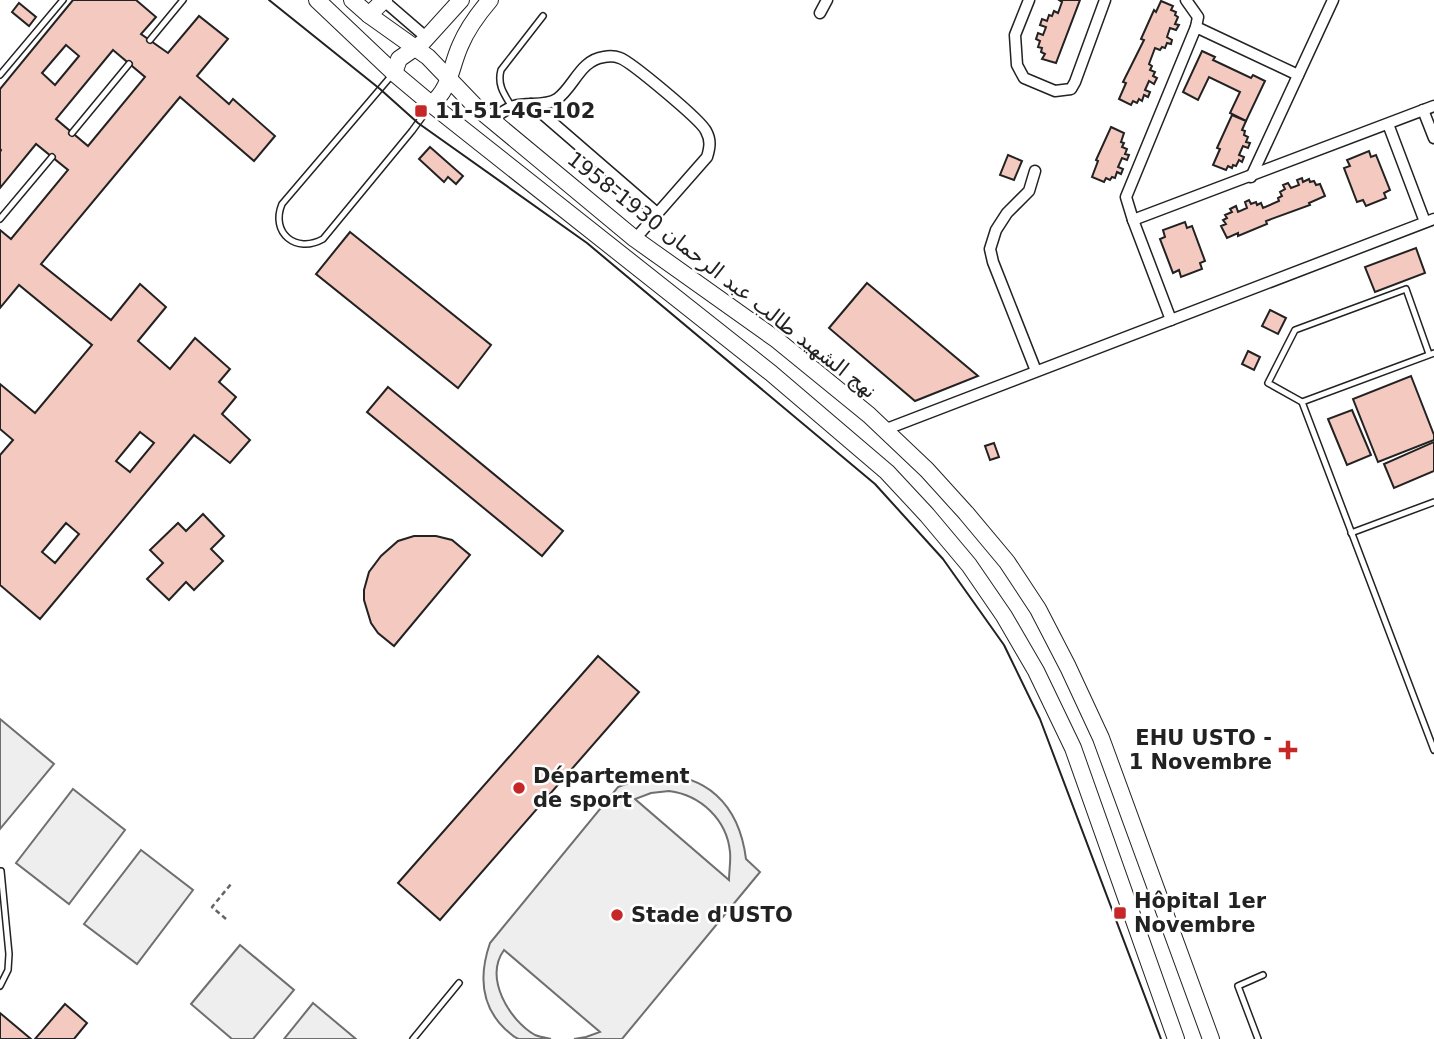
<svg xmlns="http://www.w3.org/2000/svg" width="1434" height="1039" font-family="'DejaVu Sans','Noto Naskh Arabic',sans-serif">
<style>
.green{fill:#eee;stroke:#6f6f6f;stroke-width:2;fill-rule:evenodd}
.building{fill:#f3c9c0;stroke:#222;stroke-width:2;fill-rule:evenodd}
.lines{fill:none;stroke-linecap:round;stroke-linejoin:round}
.lane-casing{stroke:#222;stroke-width:8}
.street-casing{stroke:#222;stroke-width:13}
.secondary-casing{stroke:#222;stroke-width:18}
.path{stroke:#646464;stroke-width:2.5;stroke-dasharray:5 3.5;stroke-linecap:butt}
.lane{stroke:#fff;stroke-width:5}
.street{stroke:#fff;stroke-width:10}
.secondary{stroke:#fff;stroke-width:16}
.tram{stroke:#222;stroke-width:2}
.poi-dot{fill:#c62828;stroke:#fff;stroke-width:2.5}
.labels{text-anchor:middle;stroke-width:5;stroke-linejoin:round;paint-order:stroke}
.poi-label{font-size:21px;font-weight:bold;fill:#222;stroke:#fff;text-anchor:start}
.street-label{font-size:21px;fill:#222;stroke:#fff}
</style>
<rect width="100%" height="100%" fill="#fff"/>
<g class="green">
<path d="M0 719 54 764 0 829Z"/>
<path d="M650 775C706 772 739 804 746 859L760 872 622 1039H574L586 1037 600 1032 504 950C484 978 509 1020 535 1035 540 1037 546 1038 551 1039 543 1039 526 1039 519 1039 514 1038 509 1032 505 1029 480 1005 479 975 490 943L618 787ZM669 791C701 795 727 820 730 852 731 861 729 871 729 880L635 799 651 793Z"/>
<path d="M73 789 125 830 69 904 16 863Z"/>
<path d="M141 850 193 890 137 964 84 924Z"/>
<path d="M240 945 294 990 253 1039H232L191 1004Z"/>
<path d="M313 1003 356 1039H284Z"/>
</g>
<g class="building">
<path d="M73 0H136L156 17 141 34 168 53 199 16 228 39 197 76 229 104 233 99 275 136 254 161 180 97 41 264 111 320 140 284 166 307 138 341 170 369 195 338 230 369 219 382 236 397 222 414 250 440 230 463 194 435 40 619 0 585V455L13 440 0 429V384L35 413 92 345 19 285 0 308V230L11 239 68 170 36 144 0 188V152L1 150 0 149V89ZM66 45 79 56 55 85 42 73ZM113 50 145 77 88 146 56 119ZM140 432 154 443 130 472 116 461ZM66 523 79 534 55 563 42 552Z"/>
<path d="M1059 0H1080L1056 63 1042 59 1045 54 1041 52 1042 48 1038 47 1040 41 1036 39 1038 33 1043 35 1046 27 1040 25 1042 19 1047 21 1049 15 1052 16 1054 11 1058 13 1062 2Z"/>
<path d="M1161 1 1173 6 1171 10 1176 12 1175 15 1178 17 1175 24 1179 25 1176 30 1170 28 1167 37 1172 40 1171 44 1167 43 1165 48 1162 47 1160 50 1155 48 1149 64 1152 66 1150 70 1155 72 1153 76 1157 78 1154 84 1149 81 1145 90 1150 92 1148 97 1144 95 1142 101 1139 99 1137 103 1133 101 1131 105 1119 99 1126 83 1123 82 1144 40 1141 39 1154 10 1156 12Z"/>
<path d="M19 3 36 17 29 26 12 12Z"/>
<path d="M1202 51 1215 57 1213 60 1251 78 1253 75 1265 81 1246 121 1230 113 1240 92 1209 77 1198 100 1183 92Z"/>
<path d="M1232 115 1246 121 1242 130 1245 131 1244 135 1248 137 1246 142 1250 143 1248 148 1243 146 1239 155 1244 157 1242 162 1239 160 1236 166 1233 165 1232 168 1228 166 1226 170 1213 165 1220 149 1217 148Z"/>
<path d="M1111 127 1124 133 1121 142 1124 143 1122 147 1127 149 1125 154 1129 155 1127 160 1122 158 1118 167 1123 169 1121 174 1117 172 1115 178 1112 177 1110 180 1106 178 1104 182 1092 177 1098 161 1096 160Z"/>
<path d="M430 147 463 176 456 184 448 177 444 182 419 159Z"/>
<path d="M1369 151 1371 157 1376 155 1390 190 1384 193 1386 198 1366 206 1363 200 1357 202 1344 168 1350 166 1347 160Z"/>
<path d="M1008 155 1022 161 1014 180 1000 175Z"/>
<path d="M1302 178 1303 182 1309 179 1310 182 1314 181 1316 185 1320 184 1325 196 1309 203 1310 205 1266 221 1267 224 1238 236V233L1227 238 1221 226 1226 224 1223 220 1227 218 1225 215 1232 212 1230 209 1236 206 1238 212 1247 208 1245 202 1249 200 1251 204 1256 202 1257 205 1261 203 1263 208 1279 201 1278 198 1282 196 1280 192 1285 189 1283 185 1288 183 1291 188 1299 185 1297 180Z"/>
<path d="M1185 222 1187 228 1192 226 1205 261 1200 263 1202 269 1181 277 1179 270 1173 273 1160 239 1165 237 1163 230Z"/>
<path d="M350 232 491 345 458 388 316 274Z"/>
<path d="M1416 248 1425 273 1375 292 1365 267Z"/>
<path d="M867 283 978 376 915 401 829 328Z"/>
<path d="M1270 310 1286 318 1278 334 1262 326Z"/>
<path d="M1248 351 1260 357 1254 370 1242 364Z"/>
<path d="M1411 376 1434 435V440L1378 462 1353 399Z"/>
<path d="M388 387 563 531 542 556 367 412Z"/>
<path d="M1352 410 1371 455 1347 465 1328 419Z"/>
<path d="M1434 442V471L1394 488 1384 464Z"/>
<path d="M994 443 999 457 990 460 985 446Z"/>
<path d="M203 514 224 536 211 549 223 561 194 590 186 582 169 600 147 579 163 563 150 550 178 523 186 531Z"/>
<path d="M414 536H436L452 540 470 555 394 646 378 633 371 623 364 600V590L369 572 381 556 398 541Z"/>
<path d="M598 656 639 692 440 920 398 883Z"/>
<path d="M65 1004 87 1023 74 1039H35Z"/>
<path d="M0 1013 31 1039H0Z"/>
</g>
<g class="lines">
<defs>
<g id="lane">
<path d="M150 40 183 0"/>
<path d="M0 75 63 0"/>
<path d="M392 75 282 204C270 233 296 254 323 239L412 131 431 105"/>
<path d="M512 107C504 94 497 85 501 70L543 16"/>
<path d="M72 133 129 64"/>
<path d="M0 219 52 157"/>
<path d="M1434 353 1302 402 1434 750"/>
<path d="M1302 402 1268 383 1295 330 1406 289 1429 354"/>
<path d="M1351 533 1434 502"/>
<path d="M0 986 8 970 9 954 1 871"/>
<path d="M413 1039 459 983"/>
<path d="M1258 1039 1238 986 1263 975"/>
</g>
<g id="street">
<path d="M383 0 427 38"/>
<path d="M1029 0 1015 35 1017 65 1024 78 1055 91 1071 89 1075 82 1105 0"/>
<path d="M1186 0 1198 17 1196 27"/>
<path d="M820 13 827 0"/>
<path d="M531 104 657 213"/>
<path d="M1423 110 1434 138"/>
<path d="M491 120C498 115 506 109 514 106 528 102 545 107 557 99 574 87 580 60 604 57 608 56 615 56 620 58 631 62 701 120 706 131 711 140 710 147 707 157L635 239"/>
<path d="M1388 124 1425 222"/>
<path d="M1035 171 1029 191 1007 213 996 230 990 249 993 262 1036 371"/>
<path d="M1251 177 1333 0"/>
<path d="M1133 220 1126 197 1196 27 1298 75"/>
<path d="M1171 320 1133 220 1434 106"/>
<path d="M884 430 1434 219"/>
</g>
<g id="secondary">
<path d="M317 0 394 73 431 104 771 373 887 472 927 515 969 565 1004 616 1036 671 1073 748 1176 1039"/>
<path d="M352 0 369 15 428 57 476 107 635 239 777 340 869 415 927 470 966 513 1007 562 1038 609 1068 667 1101 738 1211 1039"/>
<path d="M369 15 384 0"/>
<path d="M394 73 399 59 422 43 461 0"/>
<path d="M431 104C450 90 451 66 460 46 467 29 478 14 490 0"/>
</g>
</defs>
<use href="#lane" class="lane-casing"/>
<use href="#street" class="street-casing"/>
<use href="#secondary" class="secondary-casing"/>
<path class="path" d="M226 919 212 907 231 884"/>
<use href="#lane" class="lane"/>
<use href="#street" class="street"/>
<use href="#secondary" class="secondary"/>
<path class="tram" d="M269 0 380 89 418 123 587 243 875 484 943 559 1004 645 1040 719 1161 1039"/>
</g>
<g class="poi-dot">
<rect x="414" y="104" width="14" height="14" rx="3.5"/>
<path d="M1284.5 739.5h7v7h7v7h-7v7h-7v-7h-7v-7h7z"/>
<circle cx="519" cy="788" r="7"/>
<rect x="1113" y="906" width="14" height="14" rx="3.5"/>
<circle cx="617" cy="915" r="7"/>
</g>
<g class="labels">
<g class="poi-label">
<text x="435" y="118">11-51-4G-102</text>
<text x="1272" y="745" text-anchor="end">EHU USTO -<tspan x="1272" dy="24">1 Novembre</tspan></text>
<text x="533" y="783">Département<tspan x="533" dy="24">de sport</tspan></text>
<text x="1134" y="908">Hôpital 1er<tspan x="1134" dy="24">Novembre</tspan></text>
<text x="631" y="922">Stade d'USTO</text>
</g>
<g class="street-label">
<text transform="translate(722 275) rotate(38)" y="7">نهج الشهيد طالب عبد الرحمان 1930-1958</text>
</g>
</g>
</svg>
